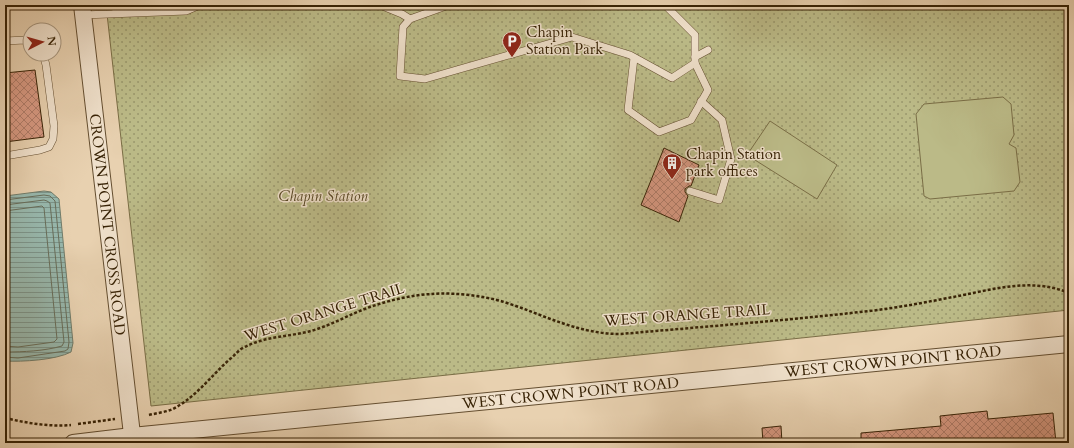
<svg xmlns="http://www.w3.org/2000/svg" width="1074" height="448" font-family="Cardo,serif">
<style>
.grass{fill:url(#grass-dots);stroke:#7a6e46}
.garden{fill:#bbba87;stroke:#7a6e46}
.water{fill:url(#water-rules);stroke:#717c6a}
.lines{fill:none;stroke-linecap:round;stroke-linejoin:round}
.shore{stroke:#686d59;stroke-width:1}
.building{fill:url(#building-cross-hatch);stroke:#382306}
.service-casing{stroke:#644e30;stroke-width:8}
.tertiary-casing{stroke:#644e30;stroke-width:18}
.path{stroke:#382306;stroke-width:2.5;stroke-dasharray:3 2;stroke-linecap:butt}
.service{stroke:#f0e1cc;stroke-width:7}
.tertiary{stroke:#f0e1cc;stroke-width:16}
.labels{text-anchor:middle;stroke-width:3;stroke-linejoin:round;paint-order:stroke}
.poi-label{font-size:15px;fill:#382306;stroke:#f0e1cc;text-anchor:start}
.park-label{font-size:15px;font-style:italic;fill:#594926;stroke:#f0e1cc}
.street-label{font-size:15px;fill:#382306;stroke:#f0e1cc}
</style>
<defs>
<pattern id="grass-dots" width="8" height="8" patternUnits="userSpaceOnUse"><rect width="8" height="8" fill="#bbba87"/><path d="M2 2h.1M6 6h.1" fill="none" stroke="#99976c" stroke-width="1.8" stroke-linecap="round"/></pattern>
<pattern id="water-rules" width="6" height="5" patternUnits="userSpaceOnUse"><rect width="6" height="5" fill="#97b7ac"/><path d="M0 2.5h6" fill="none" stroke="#7c948a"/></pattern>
<pattern id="building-cross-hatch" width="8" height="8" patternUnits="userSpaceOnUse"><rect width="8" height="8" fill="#d59780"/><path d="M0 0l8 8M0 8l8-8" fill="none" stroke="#ae7b67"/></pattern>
</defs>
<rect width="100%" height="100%" fill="#e8d1b0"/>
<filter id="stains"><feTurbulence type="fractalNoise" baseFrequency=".005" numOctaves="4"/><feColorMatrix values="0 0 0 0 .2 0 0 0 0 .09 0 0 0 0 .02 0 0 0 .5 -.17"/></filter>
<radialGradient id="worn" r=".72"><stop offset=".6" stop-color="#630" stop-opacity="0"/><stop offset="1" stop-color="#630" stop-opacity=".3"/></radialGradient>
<path class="grass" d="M106 5H1069V310L151 406Z"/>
<g class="garden">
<path d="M1003 97 1011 104 1014 135 1009 144 1016 148 1020 182 1014 191 930 199 924 196 916 114 924 104Z"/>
<path d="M770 121 837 165 817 199 747 155Z"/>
</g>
<path class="water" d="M44 191 51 192 59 199 73 343 71 352C56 360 22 362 5 361V196Z"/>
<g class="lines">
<g class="shore">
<path d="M5 200 44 195 50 196 55 201 69 342 68 349 65 351 18 358 5 357"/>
<path d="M5 205 44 200 47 201 50 203 64 342 62 346C44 351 24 352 5 352"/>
<path d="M5 211 42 206 44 208 57 339 54 342 18 347 5 346"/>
</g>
</g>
<g class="building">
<path d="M35 70 44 137 5 142V73Z"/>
<path d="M664 148 699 165 691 186H689L685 189V192L688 196 679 222 641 205Z"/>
<path d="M987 411 988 419 1053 413 1056 443H861V433L941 426 940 416Z"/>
<path d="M781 426 782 443H763L762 428Z"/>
</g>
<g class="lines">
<defs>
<g id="service">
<path d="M380 5 402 14 410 19"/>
<path d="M449 5 410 19 403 27 400 76 425 79 572 37 630 55 672 78 695 63V35L665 5"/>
<path d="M116 11 132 5"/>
<path d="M83 15 186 11 200 5"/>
<path d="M5 41 25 40 30 41"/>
<path d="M695 57 708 50"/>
<path d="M634 58 628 110 659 132 691 120 708 90 695 63"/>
<path d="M5 156 40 150 49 147 53 139 54 126 46 65 43 54"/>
<path d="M690 191 719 200 731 159 722 120 701 101"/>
</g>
<g id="tertiary">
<path id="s1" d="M82 5 133 443"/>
<path id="s2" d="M73 443 132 436 1069 344"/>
</g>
</defs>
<use href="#service" class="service-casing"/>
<use href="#tertiary" class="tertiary-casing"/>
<g class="path">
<path d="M149 415C157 413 166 412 173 409 196 397 211 376 230 359 234 356 237 352 241 349 267 334 293 338 320 328 337 322 353 313 370 307 390 300 412 295 432 294 453 292 485 296 504 302 545 315 577 334 621 334 700 327 780 321 860 312 891 309 922 303 953 297 991 290 1031 277 1069 293"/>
<path d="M5 418C27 423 49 427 71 425"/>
<path d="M78 424 115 419"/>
</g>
<use href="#service" class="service"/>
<use href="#tertiary" class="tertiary"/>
</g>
<defs>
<symbol id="parking-pin" viewBox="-11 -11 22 30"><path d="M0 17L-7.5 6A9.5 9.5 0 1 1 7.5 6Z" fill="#8f2418" stroke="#f0e1cc"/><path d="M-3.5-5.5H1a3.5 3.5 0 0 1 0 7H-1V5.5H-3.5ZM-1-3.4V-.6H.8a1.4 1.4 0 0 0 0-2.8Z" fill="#fff"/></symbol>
<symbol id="building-pin" viewBox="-11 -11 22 30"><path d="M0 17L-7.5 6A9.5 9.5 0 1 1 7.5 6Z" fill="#8f2418" stroke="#f0e1cc"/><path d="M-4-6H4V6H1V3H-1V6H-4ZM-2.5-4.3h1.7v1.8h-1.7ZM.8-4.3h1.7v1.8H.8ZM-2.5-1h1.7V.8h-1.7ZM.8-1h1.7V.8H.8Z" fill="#fff"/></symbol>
</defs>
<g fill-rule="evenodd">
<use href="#parking-pin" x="501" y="30" width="22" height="30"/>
<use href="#building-pin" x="661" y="152" width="22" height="30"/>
</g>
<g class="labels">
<g class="poi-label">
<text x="526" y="37">Chapin<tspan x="526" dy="17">Station Park</tspan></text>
<text x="686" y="159">Chapin Station<tspan x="686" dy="17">park offices</tspan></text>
</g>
<g class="park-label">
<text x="323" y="201">Chapin Station</text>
</g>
<g class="street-label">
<text dy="5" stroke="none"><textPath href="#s1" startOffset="221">CROWN POINT CROSS ROAD</textPath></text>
<text transform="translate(324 312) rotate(-17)" y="5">WEST ORANGE TRAIL</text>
<text transform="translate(687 315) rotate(-4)" y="5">WEST ORANGE TRAIL</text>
<text dy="5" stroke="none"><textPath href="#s2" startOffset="824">WEST CROWN POINT ROAD</textPath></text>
<text dy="5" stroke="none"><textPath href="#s2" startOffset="500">WEST CROWN POINT ROAD</textPath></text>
</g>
</g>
<rect width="1074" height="448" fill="none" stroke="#e8d1b0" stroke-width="20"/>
<rect x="6" y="6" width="1062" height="436" fill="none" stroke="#382306" stroke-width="2"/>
<rect x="10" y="10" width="1054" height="428" fill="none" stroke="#382306"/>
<g transform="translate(42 42) rotate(84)"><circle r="19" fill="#f0e1cc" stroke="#a6957d"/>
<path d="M0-3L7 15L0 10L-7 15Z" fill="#8f2418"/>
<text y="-6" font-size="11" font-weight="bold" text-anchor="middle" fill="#382306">N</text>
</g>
<rect width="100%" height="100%" filter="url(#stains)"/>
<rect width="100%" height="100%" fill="url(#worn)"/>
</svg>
